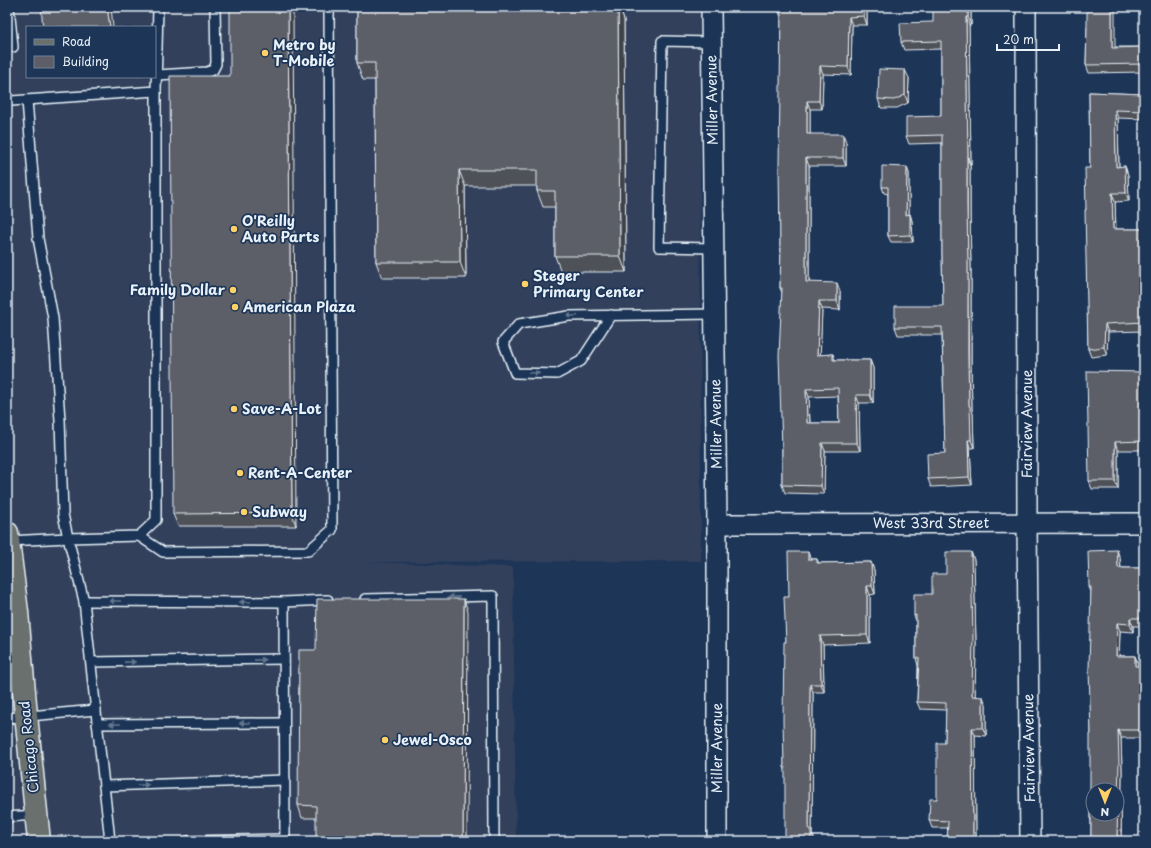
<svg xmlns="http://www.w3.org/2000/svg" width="1151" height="848" font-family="'Playpen Sans',sans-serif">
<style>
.built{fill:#30415c;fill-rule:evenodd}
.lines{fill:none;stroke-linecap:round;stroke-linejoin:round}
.service-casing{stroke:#e8f1f8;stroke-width:12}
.minor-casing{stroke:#e8f1f8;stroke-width:22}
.primary-casing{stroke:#e8f1f8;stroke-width:25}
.service{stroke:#1d3557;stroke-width:9}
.minor{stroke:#1d3557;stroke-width:19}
.primary{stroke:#6b706d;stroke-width:22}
.wall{fill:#505159;stroke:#e8f1f8;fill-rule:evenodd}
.shaded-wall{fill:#414248;stroke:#e8f1f8}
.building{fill:#5d5e67;stroke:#e8f1f8;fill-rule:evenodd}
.oneway{fill:#64778f}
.poi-dot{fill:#ffd166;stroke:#1d3557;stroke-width:1.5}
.labels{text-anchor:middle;stroke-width:3.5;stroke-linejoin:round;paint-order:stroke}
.poi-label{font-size:14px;font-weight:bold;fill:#e8f1f8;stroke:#1d3557;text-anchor:start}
.street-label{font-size:14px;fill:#e8f1f8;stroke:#1d3557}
</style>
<rect width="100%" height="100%" fill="#1d3557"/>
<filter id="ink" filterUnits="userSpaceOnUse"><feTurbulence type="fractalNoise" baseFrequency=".025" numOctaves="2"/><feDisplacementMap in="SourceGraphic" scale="8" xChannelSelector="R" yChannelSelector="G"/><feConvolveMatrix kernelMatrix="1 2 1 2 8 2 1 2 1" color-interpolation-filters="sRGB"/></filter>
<g filter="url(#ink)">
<path class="built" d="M7 7H700L701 561 367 562 513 567 516 841H7ZM27 27H155V77H27Z"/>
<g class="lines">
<defs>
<g id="service">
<path d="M712 42 662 41 659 247 714 248"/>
<path d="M7 48 13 47 9 7"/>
<path d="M157 75 207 72 213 70 216 64 215 7"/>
<path d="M27 100 38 238 53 318 60 420 63 514 68 538 139 536 156 520V91"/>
<path d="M7 102 11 101 156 91 158 7"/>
<path d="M611 315 581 361 557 374 515 373 503 342 519 324 569 316 715 314"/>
<path d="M139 536 163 552 308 551 332 530 329 7"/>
<path d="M8 541 68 538 84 601 110 841"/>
<path d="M365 599 493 596 494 841"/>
<path d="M84 601 284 602 328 600"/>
<path d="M284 602 285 841"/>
<path d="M91 662 284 659"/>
<path d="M7 718 96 710"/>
<path d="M97 724 284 723"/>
<path d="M104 786 285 780"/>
<path d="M7 817 36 815"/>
<path d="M188 841 285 839"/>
</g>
<g id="minor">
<path d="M711 7 717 524V841"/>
<path d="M1026 7 1027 523 1030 841"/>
<path d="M717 524 1144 523"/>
</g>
<path id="primary" d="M7 533 17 612 26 715 39 841"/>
</defs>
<use href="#service" class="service-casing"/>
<use href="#minor" class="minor-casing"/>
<use href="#primary" class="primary-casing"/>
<use href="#service" class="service"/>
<use href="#minor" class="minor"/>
<use href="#primary" class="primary"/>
</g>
<g class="wall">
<path d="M357 7H619L624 20 626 272H561L555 256V207H543L537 191V186H465L466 278H382L376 262 375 80H363L357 63Z"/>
<path d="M779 7H867V25H852L851 75 823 74 822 109H810V134L846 142V166H809V282L840 291V310L822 309 820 355 833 354 835 360H870L873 368V403H859L860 451H825L824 494 785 493 782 485V293L780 288 781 250 780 247 781 17 779 12ZM838 396 839 423H810L809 397Z"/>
<path d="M971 7V25H969L971 165H970V212L971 271V366L972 410 973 414 974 448H970L972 485 931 487 928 479 945 453 942 335H898L895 327 943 306 942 254V143L909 144 906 136 941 116V49L904 50 901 42 933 22Z"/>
<path d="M1087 27 1115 47H1144V72L1089 73 1086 65Z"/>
<path d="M230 76 296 526H178L173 514Z"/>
<path d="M909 78 908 103 897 108H881L878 99Z"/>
<path d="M1089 92 1144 94V119L1118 118 1119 167 1125 166 1128 175 1129 201 1115 202 1116 229H1144V331L1108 332 1107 355 1091 357 1088 349 1086 210 1090 168Z"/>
<path d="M909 173V214H910L912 221 913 242H891L888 236V194L884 193 882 187Z"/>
<path d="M1144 372V450H1118V489H1092L1089 481Z"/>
<path d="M971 552 974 560 976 644 975 696 986 704V736L975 735 976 841H947L948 828H932L929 820 937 799 945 743 946 710 920 709 917 702 918 666 916 658V620L914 616 932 594 946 574Z"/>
<path d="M1120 558 1121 568H1144V626H1133V632L1120 631 1119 656H1135L1138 666H1144V738H1121L1122 771 1121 841H1091V821L1090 818 1091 734V592L1089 587Z"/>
<path d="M811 559H817L819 563 871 562 874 570 875 594 870 595V643L823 645 824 692H813L812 834 814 838V841L784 767 786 642 789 597Z"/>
<path d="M468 612 316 818H302L298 805 316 650Z"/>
</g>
<g class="shaded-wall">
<path d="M107 7H111L113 27H110Z"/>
<path d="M288 7H293L296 526 292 513Z"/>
<path d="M618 7H619L624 20 626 272 620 256Z"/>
<path d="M864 7H867V25L864 16Z"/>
<path d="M968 7H971V25L968 17Z"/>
<path d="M1112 7H1115V55L1112 48Z"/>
<path d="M849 17 852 25 851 75 848 67Z"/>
<path d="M966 17 969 25 971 165 968 157Z"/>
<path d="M820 66 823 74 822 109 819 101Z"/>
<path d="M905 70 909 78 908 103 905 95Z"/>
<path d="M807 101 810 109V142L807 134Z"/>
<path d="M1115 110 1118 118 1119 175 1116 167Z"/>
<path d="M843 134 846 142V166L843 158Z"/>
<path d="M967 157 970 165V212L971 271V366L972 410 973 414 974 448 971 440 969 406Z"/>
<path d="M806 158 809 166V290L806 282Z"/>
<path d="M1125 166 1128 175 1129 201 1126 193Z"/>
<path d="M907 167 909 173V221L906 215Z"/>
<path d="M459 170 465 186 466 278 460 262Z"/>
<path d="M1112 193 1115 202 1116 238 1113 229Z"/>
<path d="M910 214 912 221 913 242 910 235Z"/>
<path d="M837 283 840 291V310L837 301Z"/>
<path d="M819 301 822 309 820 363 817 355Z"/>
<path d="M1105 324 1108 332 1107 355 1104 347Z"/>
<path d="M870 360 873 368V403L870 395Z"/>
<path d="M806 389 809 397 810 431 807 423Z"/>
<path d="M856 395 859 403 860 451 857 443Z"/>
<path d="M968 440 970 448 972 485 969 477Z"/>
<path d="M1115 442 1118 450V489L1115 481Z"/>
<path d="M822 443 825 451 824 494 821 486Z"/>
<path d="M1117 550 1120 558 1121 576 1118 568Z"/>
<path d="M808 552 811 560 808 559Z"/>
<path d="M971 552 974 560 976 644 975 704 972 696Z"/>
<path d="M871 562 874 570 875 594 872 586Z"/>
<path d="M867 586 870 595V643L867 635Z"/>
<path d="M464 599 468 612 467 841H463Z"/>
<path d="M1130 618 1133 626V632L1130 624Z"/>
<path d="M1117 623 1120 631 1119 664 1116 656Z"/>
<path d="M820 636 823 645 824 692 821 684Z"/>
<path d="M1135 656 1138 664V674L1135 666Z"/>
<path d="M810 684 813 692 812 834 814 838V841H811L809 829Z"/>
<path d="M983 697 986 704V736L983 728Z"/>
<path d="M972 728 975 735 976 841H973Z"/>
<path d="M1118 730 1121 738 1122 771 1121 841H1119L1117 836Z"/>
</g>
<g class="building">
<path d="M41 7H107L110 27H43Z"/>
<path d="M230 7H288L292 513 173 514 170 76H230Z"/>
<path d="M357 7H618L620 256H555V191H537V170H459L460 262H376L375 63H357Z"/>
<path d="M779 7H864V16L849 17 848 67 820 66 819 101H807V134H843V158H806V282L837 283V301H819L817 355 833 354V360H870V395H856L857 443H822L821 486 782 485V449L779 356 782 288H780L781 247H780L779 166 781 12H779ZM838 388 839 423H807L806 389Z"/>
<path d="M933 7H968V17H966L968 157H967V204L968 263V358L969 406H970L971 440H968L969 477 928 479 927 454 945 453 942 327H895V306H943L942 251V135L906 136V117L941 116V41L901 42 900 23 933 22Z"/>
<path d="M1087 7H1112V48L1144 47V64L1086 65 1087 27Z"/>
<path d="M879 69 905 70V95L894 100 878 99Z"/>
<path d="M1089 92 1144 94V111L1115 110 1116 167 1125 166 1126 193H1112L1113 229H1144V322L1105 324 1104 347 1088 349 1085 210H1086L1085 168H1090Z"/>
<path d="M882 166 907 167 906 215 910 214V235L888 236V187H882Z"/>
<path d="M1087 371 1144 372V441L1115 442V481H1089Z"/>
<path d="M1117 550 1118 568H1144V618H1130V624L1117 623 1116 656H1135V666H1144V730H1118L1119 762 1117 836H1119V841H1091V818H1090V734H1091L1089 670 1091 587H1089L1088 551ZM1093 790H1117V814H1093Z"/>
<path d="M788 552H808V559H817V563L871 562 872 586H867V635L820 636 821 684H810L809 829H811V841H785V767H784L783 720 784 642H786L784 597H789Z"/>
<path d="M946 552H971L973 636 972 696 983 697V728H972L973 841H947L948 821 929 820 930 799H937V743H945L946 703 917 702 919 658H916V615L914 616V594H932V574H946Z"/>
<path d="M317 599H464L463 841H316V806L298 805 299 650H316Z"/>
</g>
<defs><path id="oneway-solid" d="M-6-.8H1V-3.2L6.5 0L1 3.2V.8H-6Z"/></defs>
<g class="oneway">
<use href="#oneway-solid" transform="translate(572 316) rotate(177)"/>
<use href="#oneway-solid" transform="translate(534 373) rotate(2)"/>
<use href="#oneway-solid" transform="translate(454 597) rotate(178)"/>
<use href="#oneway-solid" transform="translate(115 601) rotate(-180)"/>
<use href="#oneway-solid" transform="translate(245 602) rotate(-180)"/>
<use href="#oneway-solid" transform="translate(260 660) rotate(-1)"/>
<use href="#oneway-solid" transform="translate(130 662) rotate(-1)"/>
<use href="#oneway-solid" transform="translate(245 723) rotate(180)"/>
<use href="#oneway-solid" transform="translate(115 724) rotate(180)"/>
<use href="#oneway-solid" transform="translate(143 785) rotate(-2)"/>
</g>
</g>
<g class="poi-dot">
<circle cx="265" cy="53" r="4"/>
<circle cx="234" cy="229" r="4"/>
<circle cx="525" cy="284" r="4"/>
<circle cx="233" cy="290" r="4"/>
<circle cx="235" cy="307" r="4"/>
<circle cx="234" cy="409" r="4"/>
<circle cx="240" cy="473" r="4"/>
<circle cx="244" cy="512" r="4"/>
<circle cx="385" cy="740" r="4"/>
</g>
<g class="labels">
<g class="poi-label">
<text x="273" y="50">Metro by<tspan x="273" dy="16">T-Mobile</tspan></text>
<text x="242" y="226">O'Reilly<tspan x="242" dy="16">Auto Parts</tspan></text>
<text x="533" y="281">Steger<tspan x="533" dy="16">Primary Center</tspan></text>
<text x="225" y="295" text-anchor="end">Family Dollar</text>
<text x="243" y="312">American Plaza</text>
<text x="242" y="414">Save-A-Lot</text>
<text x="248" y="478">Rent-A-Center</text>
<text x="252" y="517">Subway</text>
<text x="393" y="745">Jewel-Osco</text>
</g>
<g class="street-label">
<text transform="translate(712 100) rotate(-91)" y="5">Miller Avenue</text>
<text transform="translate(716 424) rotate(-91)" y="5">Miller Avenue</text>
<text transform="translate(1027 424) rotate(-90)" y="5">Fairview Avenue</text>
<text x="931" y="528">West 33rd Street</text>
<text transform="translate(29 747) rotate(-96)" y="5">Chicago Road</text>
<text transform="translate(717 748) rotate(-90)" y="5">Miller Avenue</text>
<text transform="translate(1029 748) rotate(-91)" y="5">Fairview Avenue</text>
</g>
</g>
<rect width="1151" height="848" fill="none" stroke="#1d3557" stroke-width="24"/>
<rect x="12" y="12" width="1127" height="824" fill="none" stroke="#e8f1f8" stroke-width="1.5" filter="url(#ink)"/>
<rect x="26" y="26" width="130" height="52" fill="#1d3557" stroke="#6e8097"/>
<rect x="34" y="39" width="20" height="6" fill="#6b706d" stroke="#6e8097"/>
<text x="62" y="46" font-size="12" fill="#e8f1f8">Road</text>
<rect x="34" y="56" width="20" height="12" fill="#5d5e67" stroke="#6e8097"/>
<text x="62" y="66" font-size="12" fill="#e8f1f8">Building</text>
<g transform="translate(1105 802) rotate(180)"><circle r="19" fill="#1d3557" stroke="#6e8097"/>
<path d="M0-3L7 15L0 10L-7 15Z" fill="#ffd166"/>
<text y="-6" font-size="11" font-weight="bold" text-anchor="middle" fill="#e8f1f8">N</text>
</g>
<path d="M997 44v6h62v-6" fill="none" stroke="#e8f1f8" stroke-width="2"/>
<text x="1003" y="44" font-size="12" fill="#e8f1f8" stroke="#1d3557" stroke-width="3" paint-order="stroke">20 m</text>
</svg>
